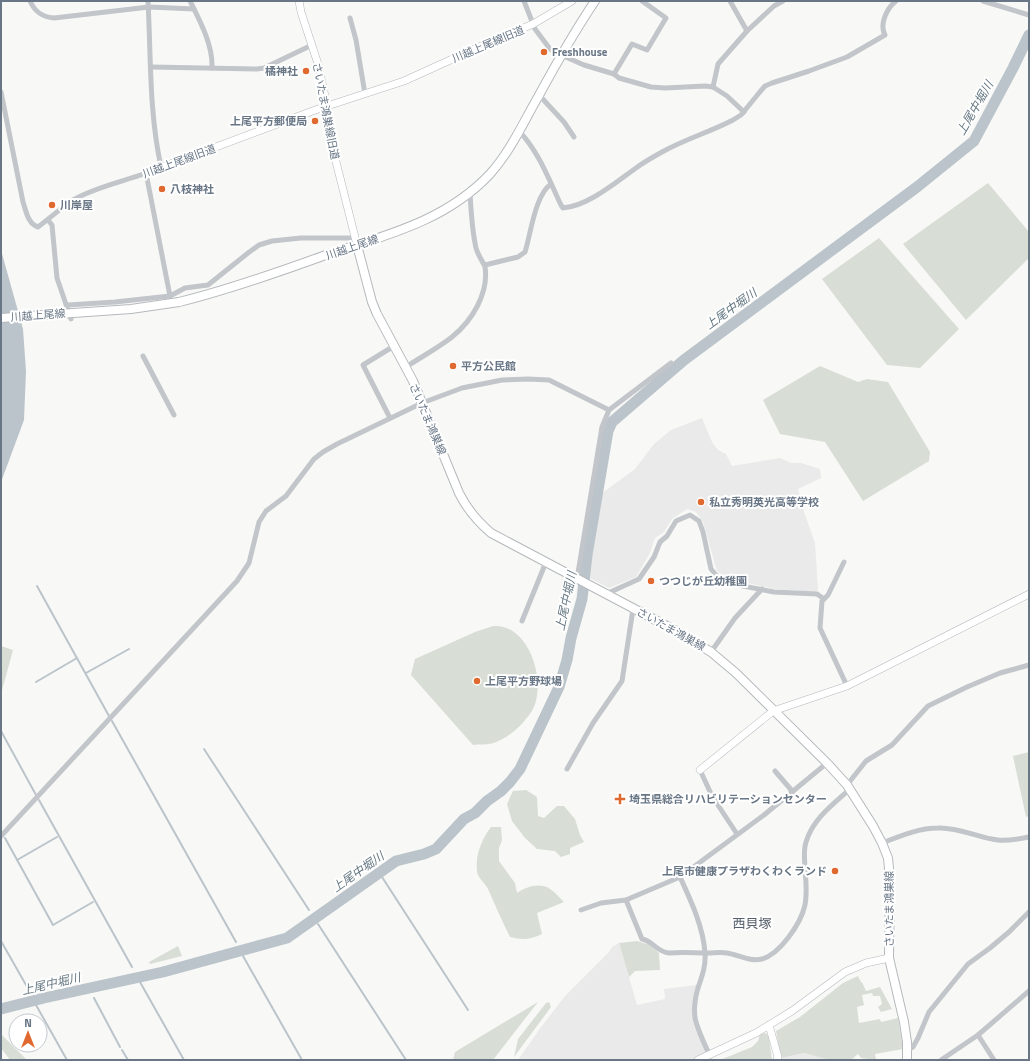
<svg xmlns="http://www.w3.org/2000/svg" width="1030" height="1061" font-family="'Titillium Web','Noto Sans JP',sans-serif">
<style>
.built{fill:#e9eae9}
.green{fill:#d8ddd5}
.water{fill:#bbc4ca}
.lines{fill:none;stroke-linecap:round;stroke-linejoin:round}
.stream{stroke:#bbc4ca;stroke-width:2}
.river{stroke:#bbc4ca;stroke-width:11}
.secondary-casing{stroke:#b4b9be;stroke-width:8}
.primary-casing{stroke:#b5b9bd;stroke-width:10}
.street{stroke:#c2c5c9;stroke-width:5}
.secondary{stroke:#fff;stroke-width:7}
.primary{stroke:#fff;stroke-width:8}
.primary-bridge-casing{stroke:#b5b9bd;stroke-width:10;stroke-linecap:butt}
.primary-bridge{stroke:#fff;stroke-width:8}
.poi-dot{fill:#e0692f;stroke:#fff;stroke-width:1.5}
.labels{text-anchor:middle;stroke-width:4;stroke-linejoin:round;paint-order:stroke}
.street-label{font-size:11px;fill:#687686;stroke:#fff}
.poi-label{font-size:11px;font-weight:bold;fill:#687686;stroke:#fff;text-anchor:start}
.water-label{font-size:12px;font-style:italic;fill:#647782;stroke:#fff}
.quarter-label{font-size:13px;fill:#56606c;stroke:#fff}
</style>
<rect width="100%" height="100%" fill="#f8f9f6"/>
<g class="built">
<path d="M702 418 712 442 718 450 726 454 732 466 780 458 791 463H801L820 469 821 478 798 489 804 512 815 543 818 590 815 592 774 589 725 578 717 571 703 522 696 512 687 509 672 519 664 532 655 538 650 553 636 577 609 588 588 577 601 494 635 469 654 444 671 430Z"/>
<path d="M619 943 637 1005 665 999 664 989 697 985 693 1012 694 1026 704 1047 713 1060H518L539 1030 565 996 609 952 612 947Z"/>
<path d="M804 1053 831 1060H781V1058Z"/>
</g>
<g class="green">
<path d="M988 183 1029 232V258L966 320 903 244Z"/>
<path d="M879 238 959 329 920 368 887 365 822 279Z"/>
<path d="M820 366 858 382 867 379 888 382 930 452 929 461 863 501 825 442 780 434 763 400Z"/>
<path d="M493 626C529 623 547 681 533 709 525 723 509 738 494 743 488 745 479 744 473 745L411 675 415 659 475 632Z"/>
<path d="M1 646 13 650 1 694Z"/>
<path d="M1029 752V816L1026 817 1013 756Z"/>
<path d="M526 790 537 797 538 816 544 818 557 806H564L575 819 580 835 584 842 570 848V854L561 857 555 851 537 849 525 838 512 821 507 804 513 791Z"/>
<path d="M491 827H501L502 840 499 848V861L515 883 517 893C526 887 540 882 550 889 555 892 560 898 564 902L537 913 542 934C530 940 522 940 510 937 502 921 495 905 488 889 485 883 477 877 477 871 475 855 482 839 491 827Z"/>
<path d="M637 941 650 945 659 953 660 970 635 971 629 977 619 943Z"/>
<path d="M178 946 182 956 150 964 149 962Z"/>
<path d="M858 976 861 982 860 983 862 982 866 991 880 987 892 1009 881 1012 878 1007 882 1004 880 996H873L872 993 862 995 864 1005 857 1007 859 1023 880 1019 881 1022 898 1018 903 1049 875 1054 876 1060 861 1058 858 1054 851 1060H830L804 1053 781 1058 776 1031 800 1017 843 983Z"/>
<path d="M538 1002 493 1060H453L455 1052Z"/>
<path d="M549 1002 551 1007 514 1057 518 1039 546 1003Z"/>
<path d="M766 1033 769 1038 772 1060H720L752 1047 758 1041 760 1034Z"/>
<path d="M1 1034 27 1060H10L1 1048Z"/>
</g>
<path class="water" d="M1 250 23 329 26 371 24 420 1 482Z"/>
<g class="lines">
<g class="stream">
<path d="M37 586 109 716"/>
<path d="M86 673 129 649"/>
<path d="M36 682 77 658"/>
<path d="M112 721 236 942"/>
<path d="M1 731 36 795"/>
<path d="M204 749 309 910"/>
<path d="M39 800 132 967"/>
<path d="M5 838 53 925 93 902"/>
<path d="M17 860 57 837"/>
<path d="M382 877 468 1010"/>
<path d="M318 924 406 1060"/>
<path d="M1 941 30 992"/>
<path d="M243 956 302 1060"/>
<path d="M140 982 184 1060"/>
<path d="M94 998 120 1047"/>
<path d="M36 1005 67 1060"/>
<path d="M122 1050 128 1060"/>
</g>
<path class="river" d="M1 1009 44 998 163 972 287 938 396 861 424 854 436 849 464 819 475 813 487 801 501 791 510 782 520 769 559 687 567 660 571 638 582 599 587 555 608 431 612 422 684 360 917 187 974 141 1013 68 1029 35"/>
<defs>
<g id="secondary">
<path d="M299 1 301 12 318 64 325 96 327 126 357 245"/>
<path d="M146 173 318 109 404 81 479 47 533 24 572 1"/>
<path d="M700 770 773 711 847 686 1029 594"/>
<path d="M769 1025 778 1057 777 1060"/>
<path d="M698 1060 756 1033 792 1011 845 972 866 963 889 958"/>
</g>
<g id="primary">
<path d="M357 245 372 302 377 314 413 381 459 493C467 509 477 521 491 533L680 633 711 652 736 673 827 763 847 785 873 826 882 843 888 858 890 879 889 958 904 1022 907 1042V1060"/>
<path d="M179 302C228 290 276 273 323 256 383 236 445 222 490 174 510 152 523 123 538 97 556 64 574 32 595 1"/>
</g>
</defs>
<use href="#secondary" class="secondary-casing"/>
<use href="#primary" class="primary-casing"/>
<g class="street">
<path d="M30 1C35 12 42 17 54 18L149 7 194 9"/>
<path d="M148 1C151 57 149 112 161 167"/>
<path d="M190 1C200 21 213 45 212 68"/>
<path d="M524 1 535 29 550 49 561 55 584 65 614 74 619 78 651 87 665 88 705 86 713 87 727 96 744 112"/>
<path d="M730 1 747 31"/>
<path d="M983 1 1029 15"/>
<path d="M350 18 356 40 365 94"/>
<path d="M151 67 257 69 264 68 312 45"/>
<path d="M614 74 632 44 647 50 666 18 642 1"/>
<path d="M713 87 718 64 747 31 774 6 783 1"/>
<path d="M1 92 23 202C26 211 28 224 38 227 50 218 61 208 73 200 95 187 122 182 146 173L170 296"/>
<path d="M539 95 564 122 574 137"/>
<path d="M519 131C539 152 549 180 561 205L563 208C588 206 616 182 636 168 644 162 653 157 662 152 685 139 710 132 733 120L741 115 759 93 765 86 772 83 809 71 847 57 885 35C879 24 887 8 896 1"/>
<path d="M48 220 52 225 57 278 71 319"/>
<path d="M485 265 518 257 525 252C531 233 535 195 551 184"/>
<path d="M68 305 115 302 170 296 185 288 208 285 248 253 259 245 272 241 301 238H355"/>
<path d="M143 356 174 415"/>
<path d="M406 367C421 357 438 348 452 337 472 321 489 293 485 267 484 263 478 256 476 248 472 230 471 212 470 193"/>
<path d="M390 418 363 365 394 346"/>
<path d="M844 562 828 595 822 601 820 628 847 686"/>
<path d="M577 579 602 427 609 410 671 363"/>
<path d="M606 594 639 579 654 557 660 542 667 536 676 521 690 515 699 521 703 532 711 569 722 582 774 592 817 594 824 599"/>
<path d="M522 621 546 562"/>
<path d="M711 652 735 618 762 589"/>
<path d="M567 769 593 723 622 681 633 609"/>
<path d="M700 770 712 796 737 834"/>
<path d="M775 771 793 792"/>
<path d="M847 785 866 761 892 745 928 706 967 687 1000 673 1029 665"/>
<path d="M1 836 237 581 249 563 259 522 266 511 286 496 314 459 323 452 337 444 422 403 462 388 502 380 528 379 549 380 609 410"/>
<path d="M882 843C900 836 919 828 938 828 959 827 978 838 998 840 1008 841 1019 839 1029 837"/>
<path d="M680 877C691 901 703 926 705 953 706 966 702 976 698 988 695 997 693 1012 696 1022 699 1033 705 1045 710 1056"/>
<path d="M626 900 642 939C653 941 657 952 669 953 682 952 695 953 708 953 714 953 721 952 727 953 739 955 750 962 762 959 773 956 781 947 788 938 807 913 808 900 805 870 805 861 803 851 806 842 813 819 832 805 850 789"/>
<path d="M581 910 601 903 626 900 680 877 764 815 827 763"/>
<path d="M978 1035 994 1060"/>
<path d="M907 1050 913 1047 918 1038 929 1012 968 964 990 948 1009 932 1029 912"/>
<path d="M941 1060 978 1035 1029 991"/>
</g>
<use href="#secondary" class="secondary"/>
<use href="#primary" class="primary"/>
<defs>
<path id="primary-bridge" d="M1 318 131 309 179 302"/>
</defs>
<use href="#primary-bridge" class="primary-bridge-casing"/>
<use href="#primary-bridge" class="primary-bridge"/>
</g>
<g class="poi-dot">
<circle cx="544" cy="52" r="4"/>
<circle cx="306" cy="71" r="4"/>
<circle cx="315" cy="121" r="4"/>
<circle cx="162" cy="189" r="4"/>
<circle cx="52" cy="205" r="4"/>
<circle cx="453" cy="366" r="4"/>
<circle cx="701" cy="502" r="4"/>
<circle cx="651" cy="581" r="4"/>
<circle cx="477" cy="681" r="4"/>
<path d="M618 793h4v4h4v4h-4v4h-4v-4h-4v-4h4z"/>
<circle cx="835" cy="871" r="4"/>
</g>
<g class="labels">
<g class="street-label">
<text transform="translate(488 44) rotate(-23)" y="4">川越上尾線旧道</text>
<text transform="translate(326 111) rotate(79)" y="4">さいたま鴻巣線旧道</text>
<text transform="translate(179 161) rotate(-20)" y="4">川越上尾線旧道</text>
<text transform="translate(352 247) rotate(-19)" y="4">川越上尾線</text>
<text transform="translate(38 315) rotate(-4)" y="4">川越上尾線</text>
<text transform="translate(428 419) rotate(67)" y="4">さいたま鴻巣線</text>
<text transform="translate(671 629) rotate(29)" y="4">さいたま鴻巣線</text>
<text transform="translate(889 909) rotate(-90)" y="4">さいたま鴻巣線</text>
</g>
<g class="poi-label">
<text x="552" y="56">Freshhouse</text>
<text x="298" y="75" text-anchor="end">橘神社</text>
<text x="307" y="125" text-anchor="end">上尾平方郵便局</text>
<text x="170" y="193">八枝神社</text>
<text x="60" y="209">川岸屋</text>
<text x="461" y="370">平方公民館</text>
<text x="709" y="506">私立秀明英光高等学校</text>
<text x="659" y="585">つつじが丘幼稚園</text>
<text x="485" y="685">上尾平方野球場</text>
<text x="629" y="803">埼玉県総合リハビリテーションセンター</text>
<text x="827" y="875" text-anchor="end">上尾市健康プラザわくわくランド</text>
</g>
<g class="water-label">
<text transform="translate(975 108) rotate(-60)" y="4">上尾中堀川</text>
<text transform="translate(731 309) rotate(-36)" y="4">上尾中堀川</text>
<text transform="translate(566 601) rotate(-78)" y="4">上尾中堀川</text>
<text transform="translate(358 872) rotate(-35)" y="4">上尾中堀川</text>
<text transform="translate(51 984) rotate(-13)" y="4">上尾中堀川</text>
</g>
<g class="quarter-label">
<text x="752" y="928">西貝塚</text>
</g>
</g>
<rect width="1030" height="1061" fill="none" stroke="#687686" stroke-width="4"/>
<g transform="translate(28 1033)"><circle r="19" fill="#ffffff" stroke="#c3c8cf"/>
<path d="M0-3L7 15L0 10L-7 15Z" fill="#e0692f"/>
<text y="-6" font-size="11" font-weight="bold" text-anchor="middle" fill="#687686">N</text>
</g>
</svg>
